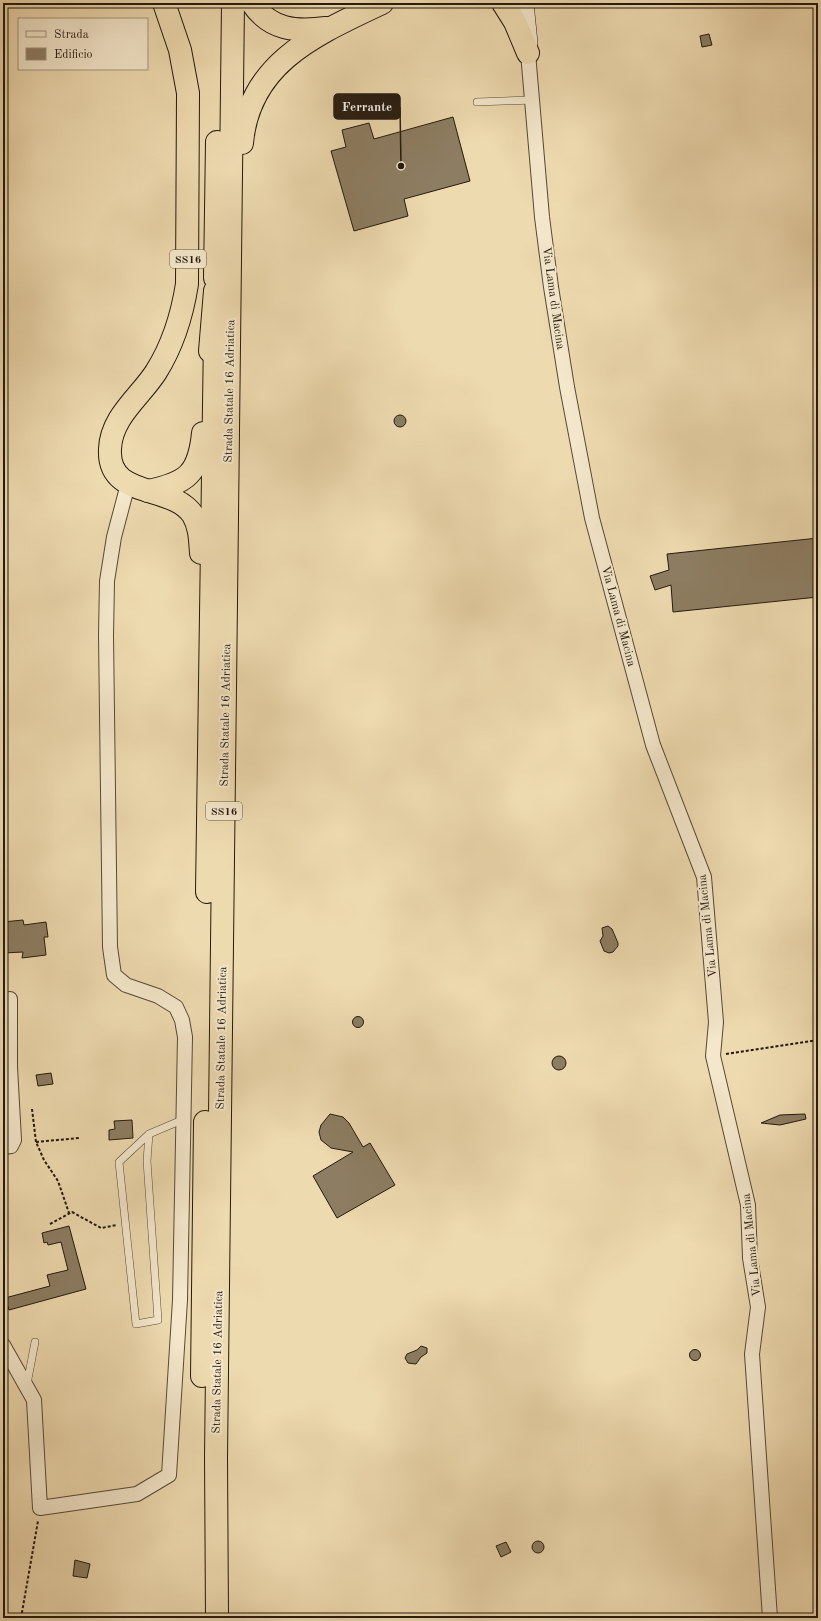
<svg xmlns="http://www.w3.org/2000/svg" width="821" height="1621" font-family="'Old Standard TT',serif">
<style>
.building{fill:#8d7d62;stroke:#23190f}
.lines{fill:none;stroke-linecap:round;stroke-linejoin:round}
.lane-casing{stroke:#564937;stroke-width:8}
.street-casing{stroke:#564937;stroke-width:16}
.secondary-casing{stroke:#23190f;stroke-width:20}
.highway-casing{stroke:#23190f;stroke-width:24}
.path{stroke:#23190f;stroke-width:2;stroke-dasharray:3 2;stroke-linecap:butt}
.lane{stroke:#f4e7cb;stroke-width:7}
.street{stroke:#f4e7cb;stroke-width:14}
.secondary{stroke:#f4e7cb;stroke-width:19}
.highway{stroke:#eedaaf;stroke-width:22}
.labels{text-anchor:middle;stroke-width:4;stroke-linejoin:round;paint-order:stroke}
.shield{fill:#f4e7cb;stroke:#625747;stroke-width:1}
.shield-label{font-size:11px;font-weight:bold;fill:#23190f}
.street-label{font-size:12px;fill:#23190f;stroke:#f4e7cb}
.leader{fill:none;stroke:#23190f;stroke-width:1.5}
.callout-dot{fill:#23190f;stroke:#f4e7cb;stroke-width:1.5}
.callout{fill:#23190f;stroke:#23190f;stroke-width:1.5}
.callout-label{font-size:13px;text-anchor:middle;font-weight:bold;fill:#fff}
</style>
<rect width="100%" height="100%" fill="#eedaaf"/>
<filter id="stains"><feTurbulence type="fractalNoise" baseFrequency=".005" numOctaves="4"/><feColorMatrix values="0 0 0 0 .2 0 0 0 0 .09 0 0 0 0 .02 0 0 0 .5 -.17"/></filter>
<radialGradient id="worn" r=".72"><stop offset=".6" stop-color="#630" stop-opacity="0"/><stop offset="1" stop-color="#630" stop-opacity=".3"/></radialGradient>
<g class="building">
<path d="M709 34 712 45 702 47 700 36Z"/>
<path d="M453 117 470 181 404 199 408 216 354 231 331 151 346 147 342 130 369 123 374 139Z"/>
<circle cx="400" cy="421" r="6"/>
<path d="M818 538V597L673 612 671 585 655 590 650 576 669 570 667 554Z"/>
<path d="M23 920 24 925 46 922 48 937H44L46 955 22 958 23 952 3 953V922Z"/>
<path d="M608 926 612 929 618 943V946L613 952 609 953 604 951 600 941 603 936 602 928Z"/>
<circle cx="358" cy="1022" r="5.5"/>
<circle cx="559" cy="1063" r="7"/>
<path d="M51 1073 53 1084 38 1086 36 1075Z"/>
<path d="M330 1114 343 1117 349 1123 363 1147 370 1143 395 1185 337 1218 313 1176 353 1152 331 1148 321 1140 319 1132 321 1125Z"/>
<path d="M805 1114 806 1119 780 1125 761 1123 780 1115Z"/>
<path d="M132 1120 133 1138 109 1140V1130L115 1129 114 1121Z"/>
<path d="M69 1226 86 1289 9 1310 5 1298 50 1286 47 1275 68 1270 61 1242 48 1245 47 1242 44 1243 42 1233Z"/>
<path d="M421 1346 427 1348V1353L421 1357 416 1364 408 1363 405 1358 407 1354 417 1350Z"/>
<circle cx="695" cy="1355" r="5.5"/>
<circle cx="538" cy="1547" r="6"/>
<path d="M506 1542 511 1552 501 1557 496 1546Z"/>
<path d="M75 1560 90 1564 87 1578 73 1576Z"/>
</g>
<g class="lines">
<defs>
<g id="lane">
<path d="M477 102 532 100"/>
<path d="M149 1134 147 1161 158 1320 136 1324 119 1162 149 1134 182 1120"/>
<path d="M27 1384 35 1342"/>
</g>
<g id="street">
<path d="M528 53 542 217 551 287 567 387 592 518 653 745 704 877 716 1022 713 1056 748 1205 750 1258 758 1307 752 1354 770 1618"/>
<path d="M3 1147 11 1146 14 1140 10 1067V999"/>
<path d="M3 1345 34 1400 40 1508 137 1494 169 1475 180 1300 185 1037 182 1020 176 1007 158 996 126 985 114 975 110 947 106 635 107 581 114 537 128 484"/>
</g>
<path id="secondary" d="M524 3 528 43"/>
<g id="highway">
<path d="M164 3 180 50 188 93 187 284C182 316 173 345 156 372 140 397 111 417 110 449 107 500 172 483 193 515 200 527 200 540 201 553"/>
<path d="M252 3C270 30 296 32 326 28"/>
<path d="M503 3 515 22 528 53"/>
<path d="M242 143C249 62 317 34 382 3"/>
<path d="M215 278 217 142"/>
<path d="M210 351 215 291"/>
<path d="M148 491C187 483 199 474 203 433"/>
<path d="M207 892 215 336"/>
<path d="M202 1376 205 1122"/>
<path d="M217 1618 216 1457 233 3"/>
</g>
</defs>
<use href="#lane" class="lane-casing"/>
<use href="#street" class="street-casing"/>
<use href="#secondary" class="secondary-casing"/>
<use href="#highway" class="highway-casing"/>
<g class="path">
<path d="M726 1054 818 1040"/>
<path d="M32 1109 36 1142 44 1160 58 1181 69 1213"/>
<path d="M36 1142 79 1138"/>
<path d="M50 1224 72 1212 101 1228 117 1225"/>
<path d="M21 1618 38 1521"/>
</g>
<use href="#lane" class="lane"/>
<use href="#street" class="street"/>
<use href="#secondary" class="secondary"/>
<use href="#highway" class="highway"/>
</g>
<g class="labels">
<g class="shield">
<rect x="170" y="250" width="36" height="18" rx="3"/>
<rect x="206" y="802" width="36" height="18" rx="3"/>
</g>
<g class="shield-label">
<text x="188" y="263">SS16</text>
<text x="224" y="815">SS16</text>
</g>
<g class="street-label">
<text transform="translate(554 298) rotate(82)" y="4">Via Lama di Macina</text>
<text transform="translate(229 391) rotate(-89)" y="4">Strada Statale 16 Adriatica</text>
<text transform="translate(619 616) rotate(75)" y="4">Via Lama di Macina</text>
<text transform="translate(225 715) rotate(-89)" y="4">Strada Statale 16 Adriatica</text>
<text transform="translate(707 926) rotate(-96)" y="4">Via Lama di Macina</text>
<text transform="translate(221 1038) rotate(-89)" y="4">Strada Statale 16 Adriatica</text>
<text transform="translate(751 1245) rotate(-96)" y="4">Via Lama di Macina</text>
<text transform="translate(217 1362) rotate(-89)" y="4">Strada Statale 16 Adriatica</text>
</g>
</g>
<path class="leader" d="M401 166L400 107"/>
<circle class="callout-dot" cx="401" cy="166" r="4"/>
<rect class="callout" x="334" y="94" width="66" height="25" rx="4"/>
<g class="callout-label">
<text x="367" y="111">Ferrante</text>
</g>
<rect width="821" height="1621" fill="none" stroke="#eedaaf" stroke-width="16"/>
<rect x="4" y="4" width="813" height="1613" fill="none" stroke="#23190f" stroke-width="2"/>
<rect x="8" y="8" width="805" height="1605" fill="none" stroke="#23190f"/>
<rect x="18" y="18" width="130" height="52" fill="#f4e7cb" stroke="#a09580"/>
<rect x="26" y="31" width="20" height="6" fill="#f4e7cb" stroke="#a09580"/>
<text x="54" y="38" font-size="12" fill="#23190f">Strada</text>
<rect x="26" y="48" width="20" height="12" fill="#8d7d62" stroke="#a09580"/>
<text x="54" y="58" font-size="12" fill="#23190f">Edificio</text>
<rect width="100%" height="100%" filter="url(#stains)"/>
<rect width="100%" height="100%" fill="url(#worn)"/>
</svg>
